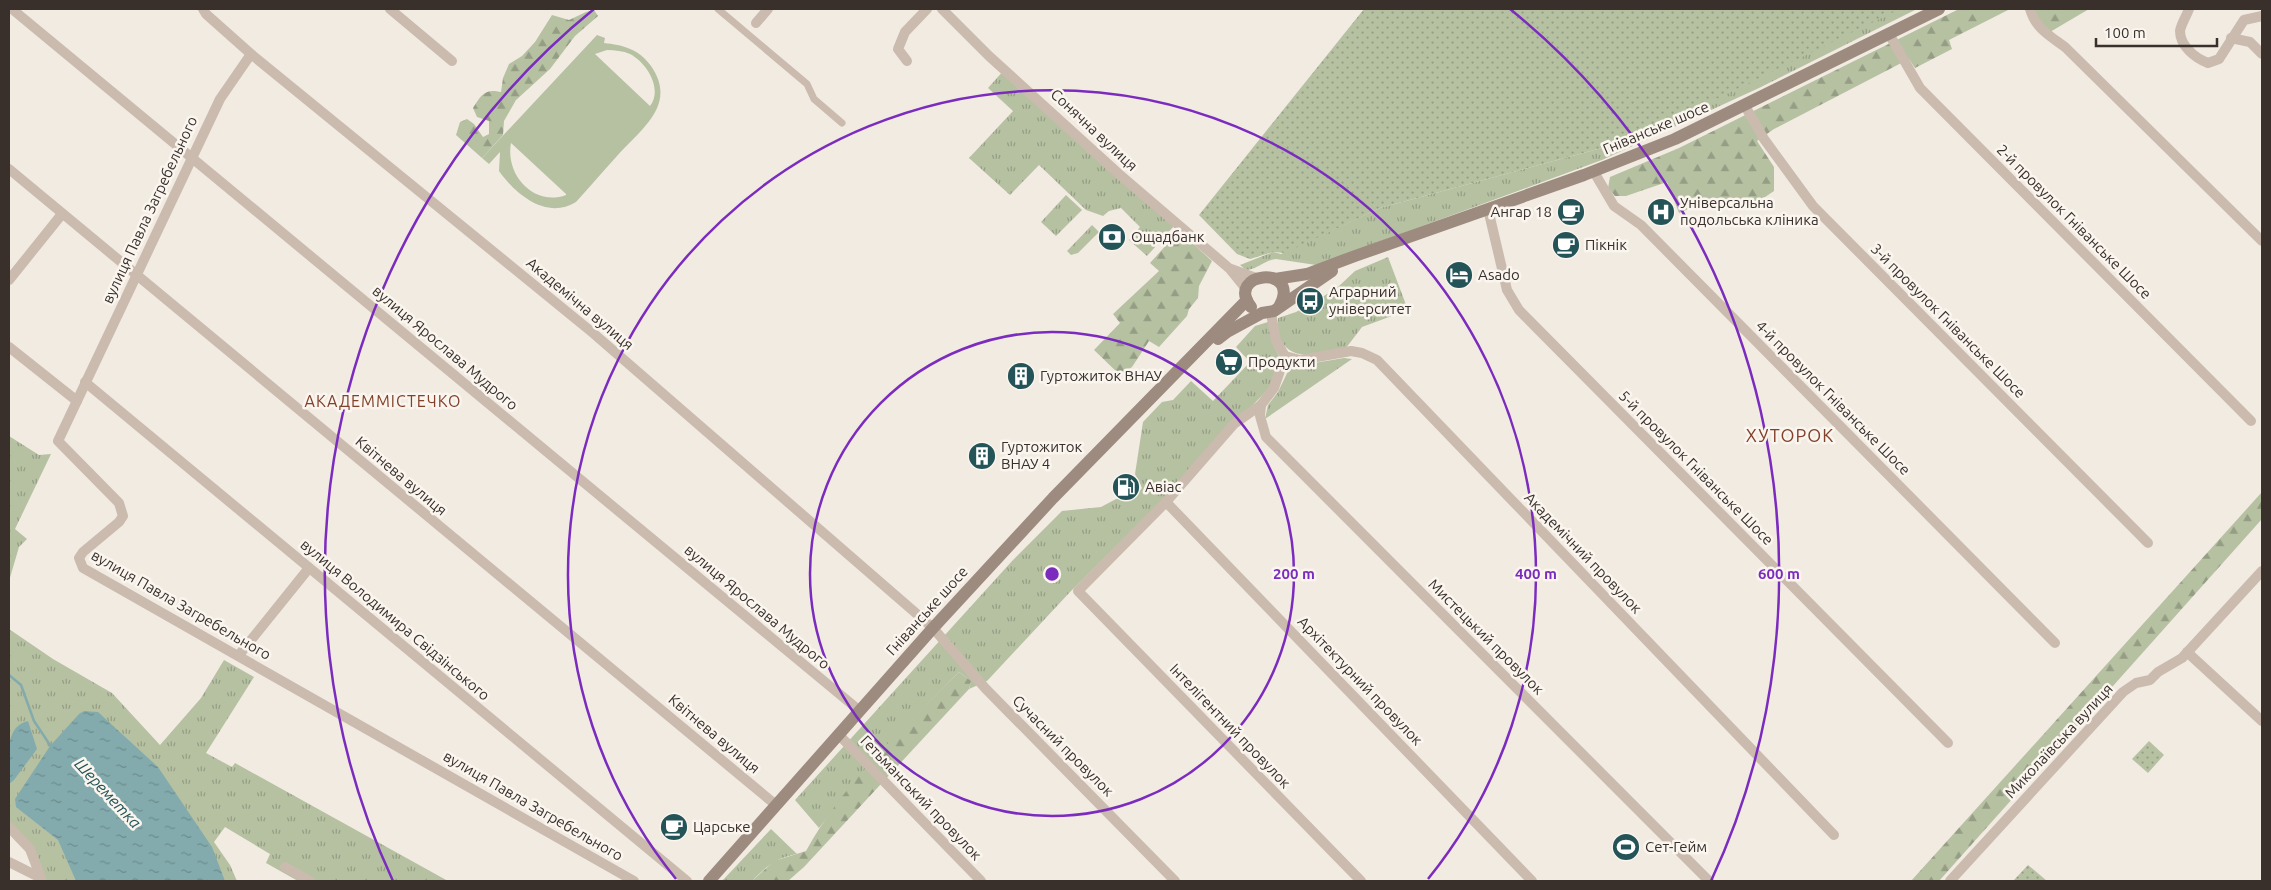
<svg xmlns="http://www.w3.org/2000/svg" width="2271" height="890" font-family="Ubuntu,sans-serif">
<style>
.grass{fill:url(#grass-tufts)}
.forest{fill:url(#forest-firs)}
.park{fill:url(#park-dots)}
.pitch{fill:#b6c1a2;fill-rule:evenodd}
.water{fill:url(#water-ripples)}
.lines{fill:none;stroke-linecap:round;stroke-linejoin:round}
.stream{stroke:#83abad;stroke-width:2.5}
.pedestrian{stroke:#cabbae;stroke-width:7}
.minor{stroke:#cabbae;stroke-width:10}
.secondary{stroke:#9d8b7f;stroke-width:12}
.ring{fill:none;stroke:#7b2cbf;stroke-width:2.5}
.labels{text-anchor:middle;stroke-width:5;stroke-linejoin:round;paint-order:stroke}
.street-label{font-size:15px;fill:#39302c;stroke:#faf5ee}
.poi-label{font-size:15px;fill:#39302c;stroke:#faf5ee;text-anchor:start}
.neighbourhood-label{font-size:16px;letter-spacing:1px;fill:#82412b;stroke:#faf5ee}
.water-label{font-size:16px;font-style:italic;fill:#245458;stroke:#faf5ee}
.quarter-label{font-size:18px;letter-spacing:1px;fill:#82412b;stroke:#faf5ee}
.centre{fill:#7b2cbf;stroke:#faf5ee;stroke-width:2.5}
.ring-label{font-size:15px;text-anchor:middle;font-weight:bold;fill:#7b2cbf;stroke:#faf5ee;stroke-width:5;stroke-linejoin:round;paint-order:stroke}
</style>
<defs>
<pattern id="grass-tufts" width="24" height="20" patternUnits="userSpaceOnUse" patternTransform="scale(1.25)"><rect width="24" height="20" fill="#b6c1a2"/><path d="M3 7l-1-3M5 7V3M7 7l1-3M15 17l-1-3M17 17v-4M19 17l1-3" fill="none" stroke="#959d84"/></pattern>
<pattern id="forest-firs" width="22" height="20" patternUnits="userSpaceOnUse" patternTransform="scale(1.25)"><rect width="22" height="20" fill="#b6c1a2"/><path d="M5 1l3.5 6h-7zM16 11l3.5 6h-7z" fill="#959d84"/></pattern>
<pattern id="park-dots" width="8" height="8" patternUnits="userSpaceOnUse" patternTransform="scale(1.25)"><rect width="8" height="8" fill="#b6c1a2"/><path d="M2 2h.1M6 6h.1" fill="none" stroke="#959d84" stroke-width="1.8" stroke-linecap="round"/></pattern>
<pattern id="water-ripples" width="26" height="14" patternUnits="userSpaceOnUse" patternTransform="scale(1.25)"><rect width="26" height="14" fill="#83abad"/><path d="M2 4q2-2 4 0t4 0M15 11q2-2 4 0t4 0" fill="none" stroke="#6c8c8d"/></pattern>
</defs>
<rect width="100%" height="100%" fill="#f2ebe2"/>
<g class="grass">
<path d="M1897 9H1917L1759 88 1602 160 1316 265 1276 259C1265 260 1258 269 1246 270L1240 265 1273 252 1281 254 1380 208 1635 139Z"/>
<path d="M1005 69 1174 226 1147 256 1129 240 1140 227 1121 208 1109 211 1103 216 1086 210 1039 165 1010 195 969 158 1013 111 988 88Z"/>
<path d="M1066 195 1082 210 1056 236 1041 222Z"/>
<path d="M1092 225 1099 232 1078 253 1071 255 1067 251Z"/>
<path d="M1388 257 1408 310 1362 327 1346 348C1325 352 1295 364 1281 341 1277 336 1278 325 1278 318L1296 312 1321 298 1339 286 1355 271Z"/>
<path d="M1268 322 1272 342 1280 358 1273 384 1164 499 1070 592 987 681 969 689 971 681 959 672 878 754 819 828 795 800 1013 560 1062 511 1101 507 1116 499 1134 498 1142 488 1135 474 1143 422 1162 402 1173 400 1191 381 1213 401 1250 362 1236 347 1255 326Z"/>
<path d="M1344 358 1352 359 1265 419 1268 405 1278 392 1290 367Z"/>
<path d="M9 436 39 455 51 454 15 529 27 539 19 547 9 581Z"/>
<path d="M9 629 53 659 112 693 160 745 201 698 224 660 254 677 206 753 232 767 235 763 448 881H298L266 863 270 854 225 827 214 842 230 865 237 881H42L34 858 9 827Z"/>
<path d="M771 829 797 854C778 857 765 867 752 881H722Z"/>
</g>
<g class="forest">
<path d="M1959 9H2010L1949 40 1952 49 1915 68 1909 59 1774 129 1757 141 1774 167V191L1753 205 1715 198 1679 213 1667 182 1626 196H1615L1608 188 1610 177 1679 148Z"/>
<path d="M2034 9H2089L2050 32 2037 19Z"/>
<path d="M594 10 598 16 575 36 550 69 516 100 504 121 503 135 482 158 456 135 460 122 467 119 474 124 483 137 489 134V121L477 117 473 108C481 95 485 88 501 92L503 78 509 64 522 56 535 42 552 15 569 20 586 12Z"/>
<path d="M1179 231 1212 261 1199 286 1198 298 1189 309 1187 316 1159 347 1149 341 1132 367 1120 375 1094 350 1120 323 1113 314 1159 271 1150 263Z"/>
<path d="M2262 492V519L1939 881H1911Z"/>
<path d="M959 672 971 681 969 689 804 867 788 881H752L774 861 806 851C844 782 904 727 959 672Z"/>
</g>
<g class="park">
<path d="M1364 9H1900L1635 139 1380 208 1285 253 1273 252 1250 259 1237 254 1199 215Z"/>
<path d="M2149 741 2164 755 2148 773 2132 759Z"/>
<path d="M2028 865 2047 881H2013Z"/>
</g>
<path class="pitch" d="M597 35 605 38 604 43C623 45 639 49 651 66 678 105 641 129 617 156 603 171 590 187 576 202 547 220 516 195 499 171L500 152 489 164 482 158ZM607 50C615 50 623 51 630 54 647 63 663 89 650 106L595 54ZM511 143 566 194V195C534 207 505 175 511 143Z"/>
<g class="water">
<path d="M84 711 98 712 158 767 212 847 225 881H76L58 840 16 807 15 799 50 746 79 714Z"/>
<path d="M28 721 37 749 14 780 9 784C9 764 2 727 28 721Z"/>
</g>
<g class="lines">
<path class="stream" d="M9 675 21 685 34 721 52 748"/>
<path class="pedestrian" d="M718 9 807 84 814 99 842 123"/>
<g class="minor">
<path d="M12 9 860 711"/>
<path d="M203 9 206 14 251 54 593 333 933 628 985 688 1175 881"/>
<path d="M390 9 452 61"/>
<path d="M942 9 989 56 1119 174 1230 269 1247 290"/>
<path d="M2030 9C2036 29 2049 35 2065 47L2262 241"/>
<path d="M2189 9C2187 15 2181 24 2180 31 2180 46 2195 58 2208 63L2219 59 2244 20 2262 16"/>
<path d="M756 23 768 9"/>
<path d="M1889 34 1920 88 2251 421"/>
<path d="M2231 38 2250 42 2262 54"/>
<path d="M251 54 220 99 58 441 119 503 123 516 119 522 83 552 79 558 83 568 634 881"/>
<path d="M907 61 898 49 905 32 927 9"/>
<path d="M1745 106 1764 139 1813 206 2148 543"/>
<path d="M9 169 776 805"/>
<path d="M1594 172 1614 206 1641 225 2055 643"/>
<path d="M1488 209 1507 290 1519 310 1948 743"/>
<path d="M1231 269 1256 278"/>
<path d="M9 280 62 214"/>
<path d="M1271 313 1276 341 1285 356 1274 388 1261 405 1234 424 1166 502 1078 591 1361 881"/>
<path d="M9 347 77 401"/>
<path d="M1285 356 1300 360 1351 351 1362 353 1377 360 1834 835"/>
<path d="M85 382 687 881"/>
<path d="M1261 405 1260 416 1266 437 1709 881"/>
<path d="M1166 502 1532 881"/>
<path d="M2187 652 2262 721"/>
<path d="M239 655 309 568"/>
<path d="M839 735 981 881"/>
<path d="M9 827 30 849 42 881"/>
<path d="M9 862 41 878"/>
<path d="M285 867 310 881"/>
<path d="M1950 881 2123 692 2136 683 2150 680 2158 672 2182 658 2262 571"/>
</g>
<g class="secondary">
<path d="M1275 279 1307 274 1355 256 1584 175 1675 139 1939 9"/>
<path d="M1251 307C1224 272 1301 264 1280 305"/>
<path d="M1218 339 1227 332 1262 313 1274 311 1332 271"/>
<path d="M709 881 933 628 1053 498 1247 300"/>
</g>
</g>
<g class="ring">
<circle cx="1052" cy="574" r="242"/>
<path d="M676 879A484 484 0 1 1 1428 879"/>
<path d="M393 881A727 727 0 0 1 594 9M1510 9A727 727 0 0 1 1711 881"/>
</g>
<defs>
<symbol id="cafe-disc" viewBox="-11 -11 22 22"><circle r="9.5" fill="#245458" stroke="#faf5ee"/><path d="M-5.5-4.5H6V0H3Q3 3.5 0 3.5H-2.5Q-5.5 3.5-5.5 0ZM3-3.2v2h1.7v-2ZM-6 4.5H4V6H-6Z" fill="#fff"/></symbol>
<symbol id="hospital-disc" viewBox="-11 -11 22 22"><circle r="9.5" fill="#245458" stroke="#faf5ee"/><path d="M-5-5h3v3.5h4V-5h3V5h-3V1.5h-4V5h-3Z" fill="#fff"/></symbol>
<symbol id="bank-disc" viewBox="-11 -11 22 22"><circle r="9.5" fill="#245458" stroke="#faf5ee"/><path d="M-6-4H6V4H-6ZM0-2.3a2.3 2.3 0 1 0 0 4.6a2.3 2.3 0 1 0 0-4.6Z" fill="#fff"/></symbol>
<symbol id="hotel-disc" viewBox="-11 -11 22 22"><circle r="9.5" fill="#245458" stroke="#faf5ee"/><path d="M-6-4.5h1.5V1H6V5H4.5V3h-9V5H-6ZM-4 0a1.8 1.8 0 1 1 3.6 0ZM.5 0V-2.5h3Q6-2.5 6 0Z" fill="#fff"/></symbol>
<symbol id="bus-disc" viewBox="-11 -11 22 22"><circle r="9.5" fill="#245458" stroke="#faf5ee"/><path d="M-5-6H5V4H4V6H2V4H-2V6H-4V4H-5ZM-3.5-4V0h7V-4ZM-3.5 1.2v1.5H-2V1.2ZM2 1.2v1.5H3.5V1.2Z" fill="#fff"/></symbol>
<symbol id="supermarket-disc" viewBox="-11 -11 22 22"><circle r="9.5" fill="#245458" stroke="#faf5ee"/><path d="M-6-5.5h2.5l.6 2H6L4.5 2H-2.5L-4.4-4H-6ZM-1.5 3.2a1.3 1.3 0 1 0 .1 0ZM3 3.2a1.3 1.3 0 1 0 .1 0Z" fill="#fff"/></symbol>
<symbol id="building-disc" viewBox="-11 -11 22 22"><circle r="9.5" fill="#245458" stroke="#faf5ee"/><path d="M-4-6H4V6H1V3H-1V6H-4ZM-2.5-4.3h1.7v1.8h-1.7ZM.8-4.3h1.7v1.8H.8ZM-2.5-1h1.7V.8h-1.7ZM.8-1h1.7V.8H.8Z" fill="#fff"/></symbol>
<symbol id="fuel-disc" viewBox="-11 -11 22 22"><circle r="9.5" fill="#245458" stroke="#faf5ee"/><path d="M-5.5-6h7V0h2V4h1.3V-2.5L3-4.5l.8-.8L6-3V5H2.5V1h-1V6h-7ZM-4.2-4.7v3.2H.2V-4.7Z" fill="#fff"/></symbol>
<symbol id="stadium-disc" viewBox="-11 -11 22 22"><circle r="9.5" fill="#245458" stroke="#faf5ee"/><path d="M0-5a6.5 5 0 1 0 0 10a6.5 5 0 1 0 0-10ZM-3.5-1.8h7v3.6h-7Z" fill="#fff"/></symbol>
</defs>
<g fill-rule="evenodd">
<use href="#cafe-disc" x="1555" y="196" width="32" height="32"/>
<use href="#hospital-disc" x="1645" y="196" width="32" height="32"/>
<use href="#bank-disc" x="1096" y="221" width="32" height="32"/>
<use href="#cafe-disc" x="1550" y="229" width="32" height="32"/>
<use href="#hotel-disc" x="1443" y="259" width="32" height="32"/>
<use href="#bus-disc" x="1294" y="285" width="32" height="32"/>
<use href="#supermarket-disc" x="1213" y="346" width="32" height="32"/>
<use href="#building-disc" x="1005" y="360" width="32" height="32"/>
<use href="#building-disc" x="966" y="440" width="32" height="32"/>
<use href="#fuel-disc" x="1110" y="471" width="32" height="32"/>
<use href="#cafe-disc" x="658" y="811" width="32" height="32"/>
<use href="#stadium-disc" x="1610" y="831" width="32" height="32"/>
</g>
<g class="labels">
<g class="street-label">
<text transform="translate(1656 128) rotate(-23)" y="5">Гніванське шосе</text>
<text transform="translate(1094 130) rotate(43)" y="5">Сонячна вулиця</text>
<text transform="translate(150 210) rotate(-65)" y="5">вулиця Павла Загребельного</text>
<text transform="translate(2074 222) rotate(45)" y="5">2-й провулок Гніванське Шосе</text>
<text transform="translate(580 304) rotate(40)" y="5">Академічна вулиця</text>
<text transform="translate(1948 321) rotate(45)" y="5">3-й провулок Гніванське Шосе</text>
<text transform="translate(445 348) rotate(40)" y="5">вулиця Ярослава Мудрого</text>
<text transform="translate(1833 398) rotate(45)" y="5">4-й провулок Гніванське Шосе</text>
<text transform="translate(1696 468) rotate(45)" y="5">5-й провулок Гніванське Шосе</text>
<text transform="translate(401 476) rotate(40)" y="5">Квітнева вулиця</text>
<text transform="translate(1583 553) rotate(46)" y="5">Академічний провулок</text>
<text transform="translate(181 605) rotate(30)" y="5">вулиця Павла Загребельного</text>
<text transform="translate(757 607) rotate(40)" y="5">вулиця Ярослава Мудрого</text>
<text transform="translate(927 611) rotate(-48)" y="5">Гніванське шосе</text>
<text transform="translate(395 620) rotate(40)" y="5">вулиця Володимира Свідзінського</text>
<text transform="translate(1486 637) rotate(45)" y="5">Мистецький провулок</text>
<text transform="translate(1360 681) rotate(46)" y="5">Архітектурний провулок</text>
<text transform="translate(1230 726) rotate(46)" y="5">Інтелігентний провулок</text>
<text transform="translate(714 734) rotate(40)" y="5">Квітнева вулиця</text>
<text transform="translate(2059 741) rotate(-47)" y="5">Миколаївська вулиця</text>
<text transform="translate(1063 746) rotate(45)" y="5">Сучасний провулок</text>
<text transform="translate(921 798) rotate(46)" y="5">Гетьманський провулок</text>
<text transform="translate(533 806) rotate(30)" y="5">вулиця Павла Загребельного</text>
</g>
<g class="poi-label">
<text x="1680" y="208">Універсальна<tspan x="1680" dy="17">подольська кліника</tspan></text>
<text x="1552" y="217" text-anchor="end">Ангар 18</text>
<text x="1131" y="242">Ощадбанк</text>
<text x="1585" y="250">Пікнік</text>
<text x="1478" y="280">Asado</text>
<text x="1329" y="297">Аграрний<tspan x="1329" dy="17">університет</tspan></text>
<text x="1248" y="367">Продукти</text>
<text x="1040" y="381">Гуртожиток ВНАУ</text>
<text x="1001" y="452">Гуртожиток<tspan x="1001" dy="17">ВНАУ 4</tspan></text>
<text x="1145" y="492">Авіас</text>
<text x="693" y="832">Царське</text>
<text x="1645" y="852">Сет-Гейм</text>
</g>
<g class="neighbourhood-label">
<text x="383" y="407">АКАДЕММІСТЕЧКО</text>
</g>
<g class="water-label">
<text transform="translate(108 793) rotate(47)" y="6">Шереметка</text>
</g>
<g class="quarter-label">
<text x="1790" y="442">ХУТОРОК</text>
</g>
</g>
<circle cx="1052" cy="574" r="8" class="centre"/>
<g class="ring-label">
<text x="1294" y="579">200 m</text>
<text x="1536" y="579">400 m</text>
<text x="1779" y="579">600 m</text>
</g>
<rect width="2271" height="890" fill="none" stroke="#39302c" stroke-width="20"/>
<path d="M2096 38v8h121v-8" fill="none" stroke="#39302c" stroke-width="2.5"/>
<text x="2104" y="38" font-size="15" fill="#39302c" stroke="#faf5ee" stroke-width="4" paint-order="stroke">100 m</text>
</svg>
